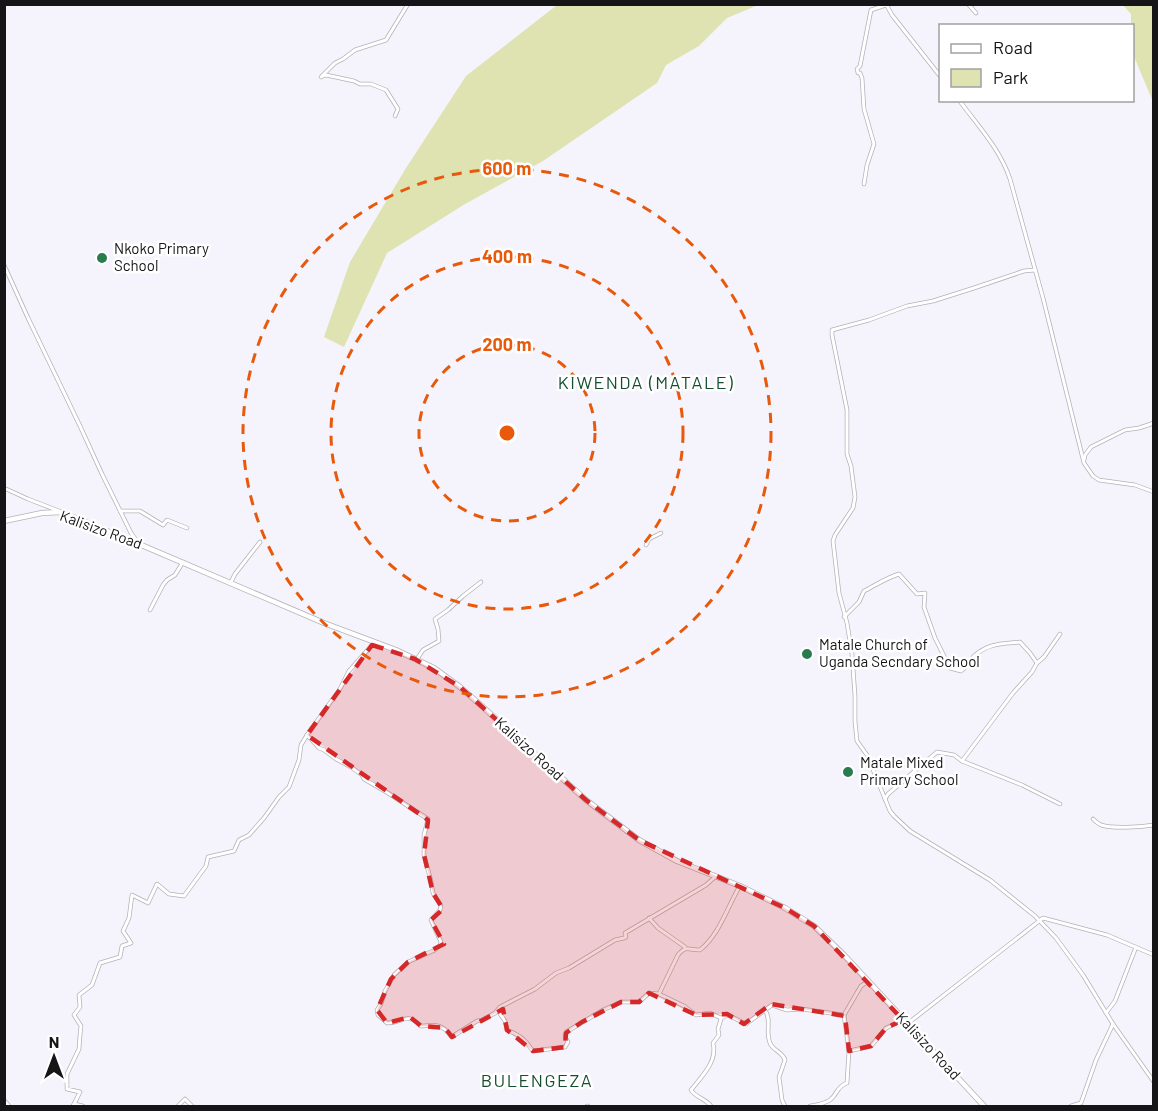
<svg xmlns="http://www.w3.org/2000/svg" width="1158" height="1111" font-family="Barlow,sans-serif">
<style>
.green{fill:#dee3b1}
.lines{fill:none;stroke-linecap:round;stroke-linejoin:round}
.street-casing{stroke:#b2b2b9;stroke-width:4.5}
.secondary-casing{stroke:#b2b2b9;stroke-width:6}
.street{stroke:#fff;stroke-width:3}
.secondary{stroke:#fff;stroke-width:4.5}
.marked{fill:#d62828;fill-opacity:0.2;stroke:#d62828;stroke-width:4.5;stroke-dasharray:12 8;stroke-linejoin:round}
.ring{fill:none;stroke:#e8590c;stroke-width:3;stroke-dasharray:10 8}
.poi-dot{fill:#297c4e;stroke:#fff;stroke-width:2}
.labels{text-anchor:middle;stroke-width:5;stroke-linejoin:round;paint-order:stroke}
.poi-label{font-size:15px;fill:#151518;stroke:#fff;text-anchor:start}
.street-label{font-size:15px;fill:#151518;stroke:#fff}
.quarter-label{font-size:18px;letter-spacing:1.5px;fill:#144e2f;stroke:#fff}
.centre{fill:#e8590c;stroke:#fff;stroke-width:3}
.ring-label{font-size:18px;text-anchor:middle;font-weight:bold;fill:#e8590c;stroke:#fff;stroke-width:5;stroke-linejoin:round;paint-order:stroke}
</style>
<rect width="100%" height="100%" fill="#f5f4fc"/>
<g class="green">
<path d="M557 5H758L727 18 699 46 666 65 657 83 543 161 465 204 387 253 344 347 324 337 350 262 406 168 466 76Z"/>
<path d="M1123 5H1153V102L1133 54 1132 26 1131 25V14Z"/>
</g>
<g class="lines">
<defs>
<g id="street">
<path d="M886 4 892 15 940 76"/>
<path d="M968 4 976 13"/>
<path d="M858 73 857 69 860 66 871 10 886 5"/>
<path d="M860 73 862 78 864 109 874 144 867 165 864 184"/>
<path d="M323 76 326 75 354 81 360 84H371L386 90 398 109 395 116"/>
<path d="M321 77 335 63 343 59 355 50 386 40 408 4"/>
<path d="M959 100C978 126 1000 149 1010 179L1043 298 1084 463 1093 476 1099 480 1135 485 1154 492"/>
<path d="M4 265 28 318 80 426 102 474 131 533 139 544"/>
<path d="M1035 270 1024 271 974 288 933 301 907 306 869 320 832 330V335L847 410V454L851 466 855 497 853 508 835 535 833 541 839 593 847 623 852 654 855 696V721L857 741 867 755 890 811 894 816 910 831 990 880 1035 916 1056 938 1083 975 1113 1024 1154 1082"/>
<path d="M1084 460 1085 455 1091 447 1125 430 1139 428 1154 423"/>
<path d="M4 488 28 499 59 511"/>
<path d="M120 511H140L163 525 167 520 187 528"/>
<path d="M646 545 649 539 661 533"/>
<path d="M231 582 235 574 260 542"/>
<path d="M150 610 163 585 167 580 175 575 183 562"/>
<path d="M844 617 859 602 864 591C876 585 886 578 899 574L917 594 925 593 924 607 935 638 950 668 961 671C967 667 969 661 974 656 989 643 1001 644 1020 642L1030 653 1037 663 1044 657 1060 634"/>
<path d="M417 659 423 650 439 641 438 629 435 619 448 610 463 596 481 582"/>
<path d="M307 735 319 748 324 750 336 759 351 767 362 775 364 779 388 793 428 819 424 835V855L431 881 433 893 441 906 440 910 431 920 441 942 440 945 435 950 408 962 394 975 385 991 381 1004 377 1010 378 1015 387 1023C405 1023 405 1011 421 1026 436 1025 441 1023 451 1036H453L477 1021 482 1020 495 1013 500 1007 535 989 556 973 569 968 615 940 624 938 626 937 625 933 706 885 715 877"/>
<path d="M962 761 1013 693 1032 672 1037 663"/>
<path d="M885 799 888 794 937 752 954 755 962 761 1022 785 1060 804"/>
<path d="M1093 819C1095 821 1099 824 1101 825 1113 829 1141 827 1154 825"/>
<path d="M740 886C727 907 720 934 700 950 688 950 686 945 678 955L659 994 684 1006 696 1015 710 1013 721 1018 728 1015 746 1024 772 1005 787 1010 802 1009 844 1015 861 986 869 981"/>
<path d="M649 918 658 928 685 947"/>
<path d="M765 1010C772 1020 765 1031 770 1043 773 1051 782 1051 785 1060L779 1077 782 1100 785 1106"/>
<path d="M498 1011 505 1021 507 1030C514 1033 519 1035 524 1040 528 1043 530 1048 533 1051L565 1047 568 1042 565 1037 566 1032 603 1010 621 1002H639L649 993 659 994"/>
<path d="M1106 1013 1115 1001 1136 947"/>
<path d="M844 1015 849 1051 871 1046 886 1028 903 1020"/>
<path d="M907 1024 1043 918 1107 935 1154 955"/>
<path d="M4 1100 9 1106"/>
<path d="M74 1104 83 1106"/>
<path d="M73 1106 80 1092 67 1089V1074L79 1049 80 1035 81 1026 74 1015 80 1007 79 995 92 985 100 963 120 957 122 946 131 943 123 931 129 918 132 895 148 903 157 884 169 894 184 896 206 866 208 857 234 851 239 840 249 835 264 818 279 797 289 787 299 760 301 745 307 735 340 689 349 671 372 645H379"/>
<path d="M178 1106 185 1099 192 1106"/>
<path d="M587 1106H588"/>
<path d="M711 1106C706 1099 695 1097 691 1090 702 1076 718 1061 713 1043L719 1035 718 1029 721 1019"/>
<path d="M810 1106C816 1105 824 1104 830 1100 838 1094 836 1087 847 1083L849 1051"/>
<path d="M1071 1106 1081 1103 1096 1060 1113 1024"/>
</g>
<path id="secondary" d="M4 521 42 513 61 512 139 544 324 623 396 650 434 668 460 687 484 708 586 800 639 840 677 861 740 886 785 908 814 926 844 955 984 1106"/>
</defs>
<use href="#street" class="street-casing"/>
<use href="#secondary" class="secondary-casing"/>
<use href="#street" class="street"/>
<use href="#secondary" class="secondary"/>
</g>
<path class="marked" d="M372 645 415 659 460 687 586 800 639 840 785 908 814 926 903 1020 886 1028 871 1046 849 1051 845 1016 771 1004 744 1024 727 1014 696 1015 649 993 639 1002H621L582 1022 566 1033 565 1047 533 1051 507 1030 503 1009 452 1037 445 1028 421 1026 410 1017 387 1023 377 1010 391 979 408 962 444 944 431 920 443 909 433 893 424 855 428 820 307 735Z"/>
<g class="ring">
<circle cx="507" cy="433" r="88"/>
<circle cx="507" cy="433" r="176"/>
<circle cx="507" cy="433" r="264"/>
</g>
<g class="poi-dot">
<circle cx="102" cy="258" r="6"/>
<circle cx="807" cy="654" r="6"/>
<circle cx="848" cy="772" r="6"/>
</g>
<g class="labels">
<g class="poi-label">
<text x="114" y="254">Nkoko Primary<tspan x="114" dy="17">School</tspan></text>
<text x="819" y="650">Matale Church of<tspan x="819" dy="17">Uganda Secndary School</tspan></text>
<text x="860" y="768">Matale Mixed<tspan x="860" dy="17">Primary School</tspan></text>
</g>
<g class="street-label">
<text transform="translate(101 530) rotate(20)" y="5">Kalisizo Road</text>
<text transform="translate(529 749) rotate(42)" y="5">Kalisizo Road</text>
<text transform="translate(928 1046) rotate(47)" y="5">Kalisizo Road</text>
</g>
<g class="quarter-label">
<text x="646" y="389">KIWENDA (MATALE)</text>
<text x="537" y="1087">BULENGEZA</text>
</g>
</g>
<circle cx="507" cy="433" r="9" class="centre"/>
<g class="ring-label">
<text x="507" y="175">600 m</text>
<text x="507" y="263">400 m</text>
<text x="507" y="351">200 m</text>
</g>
<rect width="1158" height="1111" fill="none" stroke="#151518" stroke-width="12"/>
<rect x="939" y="24" width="195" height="78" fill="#ffffff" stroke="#a1a1a3" stroke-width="1.5"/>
<rect x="951" y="44" width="30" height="9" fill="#ffffff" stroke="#a1a1a3" stroke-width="1.5"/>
<text x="993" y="54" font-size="18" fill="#151518">Road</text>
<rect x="951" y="69" width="30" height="18" fill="#dee3b1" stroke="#a1a1a3" stroke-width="1.5"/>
<text x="993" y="84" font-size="18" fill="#151518">Park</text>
<g transform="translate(54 1057)" stroke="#ffffff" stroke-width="4.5" paint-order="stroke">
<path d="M0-4.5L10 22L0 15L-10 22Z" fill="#151518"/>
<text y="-9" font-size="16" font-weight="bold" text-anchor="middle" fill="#151518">N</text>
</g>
</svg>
